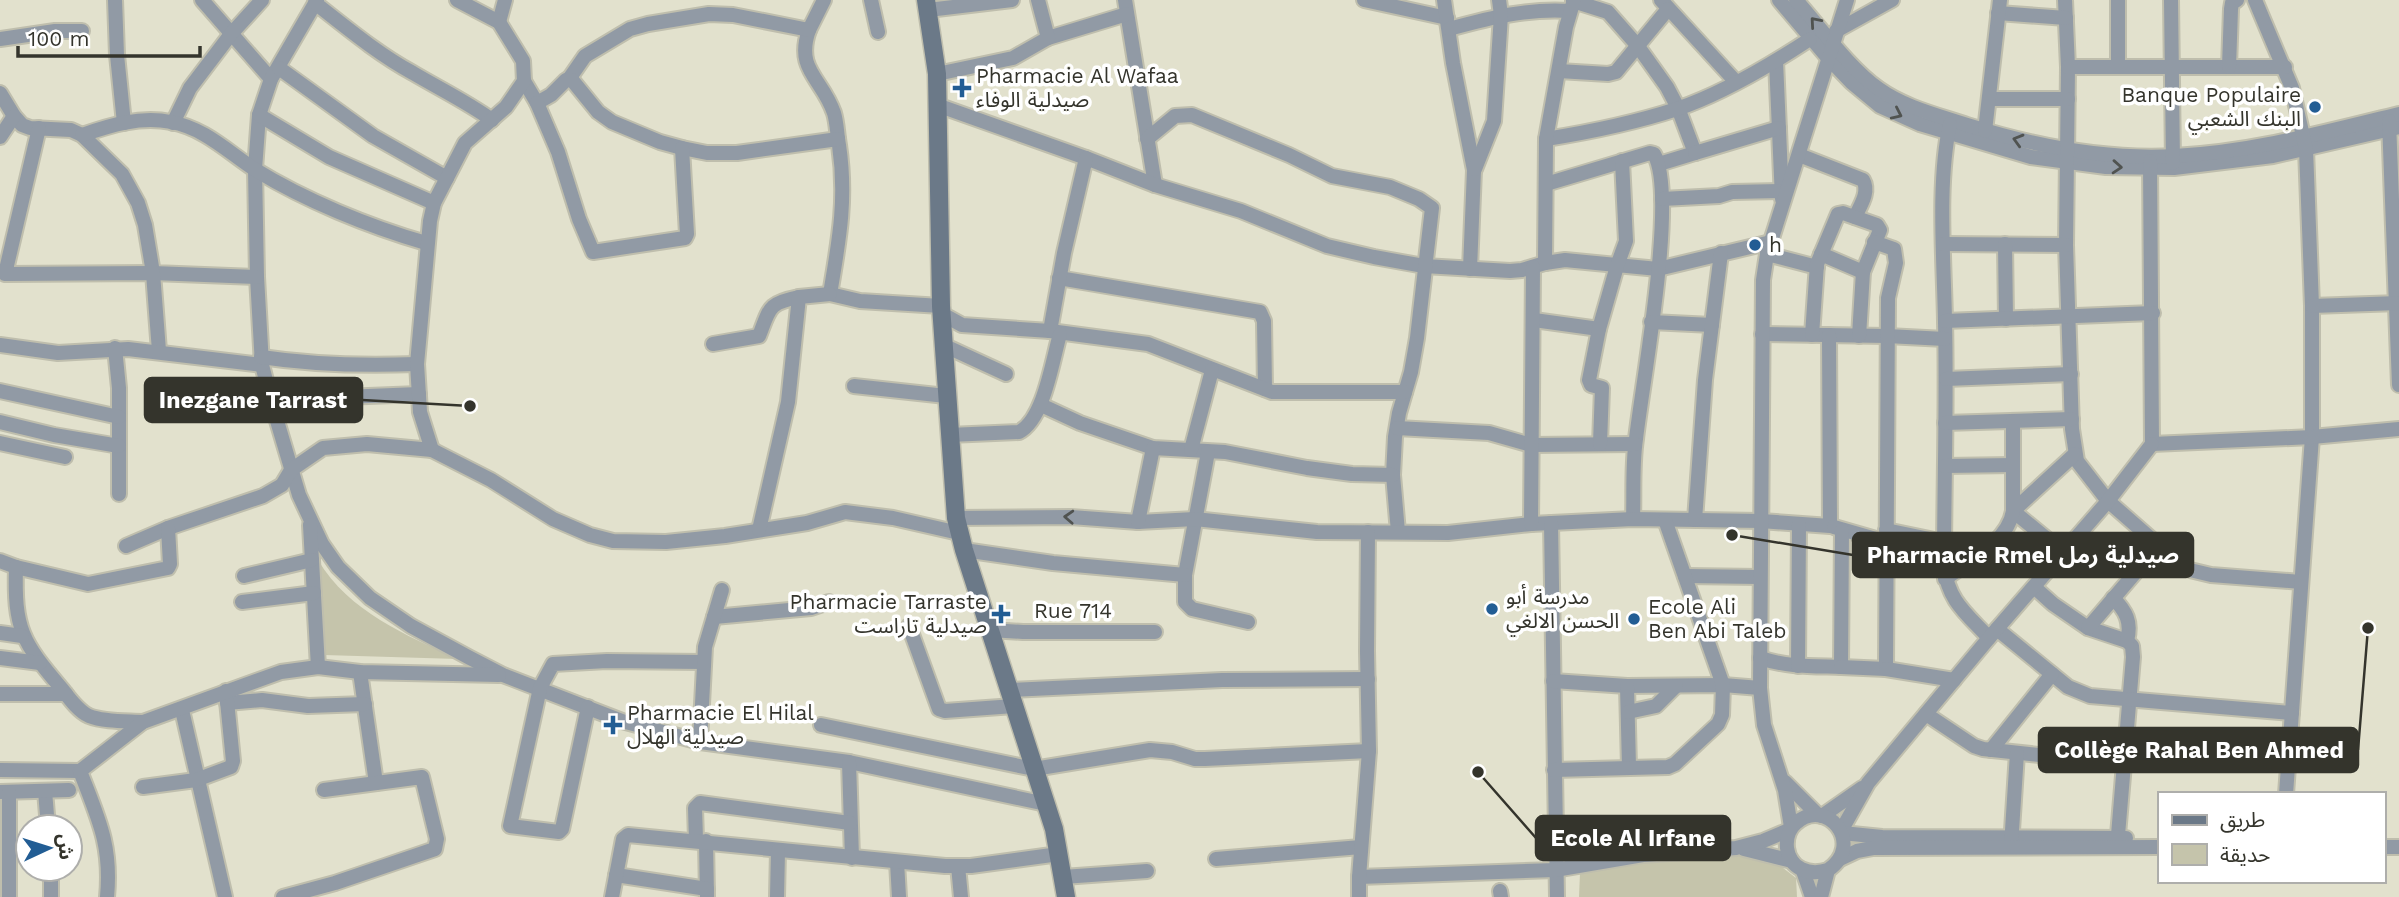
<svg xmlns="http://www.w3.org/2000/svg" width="2399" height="897" font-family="'Work Sans','Noto Sans Arabic',sans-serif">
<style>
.green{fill:#c5c4ab}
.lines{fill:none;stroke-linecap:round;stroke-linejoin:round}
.street-casing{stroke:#bfbead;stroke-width:18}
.secondary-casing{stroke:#bfbead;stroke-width:21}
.street{stroke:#919aa5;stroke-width:14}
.secondary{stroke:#6b7988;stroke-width:18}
.oneway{stroke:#505350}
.poi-dot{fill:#225d94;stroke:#fff;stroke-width:2.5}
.labels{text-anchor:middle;stroke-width:7;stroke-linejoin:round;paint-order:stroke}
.poi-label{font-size:21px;fill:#34342c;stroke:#fff;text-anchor:start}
.street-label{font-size:21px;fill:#34342c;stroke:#fff}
.leader{fill:none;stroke:#34342c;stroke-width:2.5}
.callout-dot{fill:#34342c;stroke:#fff;stroke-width:2.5}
.callout{fill:#34342c;stroke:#34342c;stroke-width:2.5}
.callout-label{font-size:23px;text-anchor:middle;font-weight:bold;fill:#fff}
</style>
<rect width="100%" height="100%" fill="#e2e1cd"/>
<g class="green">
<path d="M318 560C349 612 406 635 458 659L324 655Z"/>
<path d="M1764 853 1796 878 1797 897H1579L1580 873 1638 856Z"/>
</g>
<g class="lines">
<defs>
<g id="street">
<path d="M115 0 117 55 124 123"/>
<path d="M202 0 271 79"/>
<path d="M317 0 271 79 259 115 255 169 257 277 262 365 272 404 299 495 322 544 338 567 370 598 411 626 470 658 503 675 622 721 700 742 849 762 1046 804"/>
<path d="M871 0 878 32"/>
<path d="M1125 0 1155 185"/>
<path d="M1364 0 1447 18"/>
<path d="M1444 0 1453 63 1474 170 1470 269"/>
<path d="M1661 0 1736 82"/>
<path d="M1779 0 1828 58 1851 82 1880 106 1920 124 2031 157 2106 167 2174 168 2273 156 2399 127"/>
<path d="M1796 0C1820 27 1850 69 1879 89 1904 107 1937 115 1967 125 2034 146 2105 160 2175 156 2252 152 2325 132 2399 114"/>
<path d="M2065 0 2068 67 2066 245 2072 429 2077 461 2108 501 2173 558 2190 570 2211 575 2301 582"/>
<path d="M2118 0V66"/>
<path d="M2171 0 2173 163"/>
<path d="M2255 0 2292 88 2306 149 2312 306V437L2286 794"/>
<path d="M1573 1 1608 12 1637 45 1667 87 1678 108 1695 153 1659 164"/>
<path d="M315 3C347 28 378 54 413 73 440 89 467 102 492 120"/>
<path d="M928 10 1012 0"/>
<path d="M1998 13 2066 18"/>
<path d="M499 22 505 0"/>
<path d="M1449 29C1490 18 1527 8 1570 11"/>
<path d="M809 30C795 70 822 78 834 113 837 123 837 134 839 145 847 199 839 241 830 294L860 301 941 306"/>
<path d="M1836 31 1892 0"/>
<path d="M1048 38 1127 14"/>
<path d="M0 39 55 31H82"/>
<path d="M1776 61 1782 199"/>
<path d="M2068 67H2285"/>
<path d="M2229 67 2231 9 2232 3 2237 0"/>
<path d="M279 68 373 136 447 178"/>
<path d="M1559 71 1608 74 1616 72 1668 9"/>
<path d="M937 74 1013 58 1048 38 1038 0"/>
<path d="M569 79 585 56 630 29 648 24 709 14 733 15 809 30 824 0"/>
<path d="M524 81 537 103 551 95 566 80H572L598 112 612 122 660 142 682 148 707 153H737L838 139"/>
<path d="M0 93 14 116 22 125 30 128 71 130 82 135 122 174 138 203 145 225 153 273 257 277"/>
<path d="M1989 99H2068"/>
<path d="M537 103 558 152 579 219 593 252 685 238 687 234 682 148"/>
<path d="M937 105 1086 158 1155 185 1241 211 1327 246 1374 257 1424 266 1510 271 1522 270 1545 263 1565 260 1658 269 1771 242"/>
<path d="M259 115 329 157 434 203"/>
<path d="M2389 121 2399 385"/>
<path d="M173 123 190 88 231 34 262 0"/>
<path d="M1950 124C1937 183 1944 260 1945 321 1947 403 1944 484 1944 566 1948 601 1966 613 1989 638"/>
<path d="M39 128 5 274 153 273 159 351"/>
<path d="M1985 131 2000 0"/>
<path d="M82 135C111 125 140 116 171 122 204 128 227 151 254 169 304 200 370 227 426 243"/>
<path d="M0 137 14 116"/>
<path d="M1147 139 1175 116 1192 115 1289 155 1332 176 1390 187 1419 199 1432 208 1417 338 1411 372 1399 413 1395 437 1393 475 1398 532"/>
<path d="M1546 139C1590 132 1634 123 1677 109 1724 93 1769 66 1810 39"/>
<path d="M1695 153 1779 128"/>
<path d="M1799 155 1863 180C1870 192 1860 206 1855 217"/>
<path d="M2150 161 2152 444 2312 437 2399 429"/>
<path d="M1475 169 1494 121 1501 15 1499 0"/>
<path d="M1546 184 1650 153 1654 154C1678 195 1642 384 1636 439 1632 465 1634 493 1633 519"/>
<path d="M1662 199 1719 196 1732 192 1780 191"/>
<path d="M1943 244 2066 245"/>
<path d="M2005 244 2006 319"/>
<path d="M1767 254 1817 267"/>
<path d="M1821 254 1863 272"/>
<path d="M1545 263 1546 139 1566 27 1574 0"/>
<path d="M1059 278 1260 312 1264 321 1265 389"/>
<path d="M2312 306 2399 303"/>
<path d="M942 314 962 325 1050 331 1148 344 1272 392H1405"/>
<path d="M1534 320 1599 329"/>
<path d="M1945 321 2153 313"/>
<path d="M1651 322 1712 325"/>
<path d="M1050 331 1064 253 1086 158"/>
<path d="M1762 334 1887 336 1945 339"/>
<path d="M1812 335 1817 264 1838 214 1843 213 1877 225 1880 230 1863 272 1859 336"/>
<path d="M713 344 759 336C770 308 768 303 799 297"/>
<path d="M0 345 58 353 128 349 262 365"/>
<path d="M943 345 1006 374"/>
<path d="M115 348 119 388V494"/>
<path d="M261 357C314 365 364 366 417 364"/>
<path d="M1946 379 2071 374"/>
<path d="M854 386 946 396"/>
<path d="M0 391 119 417"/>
<path d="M272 404 343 397 419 394"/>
<path d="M1041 405 1080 423 1153 448 1225 452 1307 468 1352 474 1393 475"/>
<path d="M0 422 54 435 119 446"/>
<path d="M1945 423 2072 419"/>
<path d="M1397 428 1489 433 1531 445 1635 444"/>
<path d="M949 435 1019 432C1044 419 1052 362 1060 334"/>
<path d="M0 443 65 457"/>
<path d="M1600 444 1602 388 1591 385 1589 380 1599 329 1617 266 1626 241 1622 161"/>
<path d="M432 450 491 480 553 519 590 535 613 541 666 542 725 536 807 523 845 512 893 518 959 533"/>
<path d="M1191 450 1212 370"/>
<path d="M1208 452 1185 575V602L1192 609 1248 622"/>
<path d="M1945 466 2013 465"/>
<path d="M956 518 1071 517 1138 522 1195 519 1317 532 1448 533 1531 524 1633 519 1761 521 1830 526 1829 335"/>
<path d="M1695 520 1705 380 1721 253"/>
<path d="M1138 522 1153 448"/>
<path d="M1551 523 1557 897"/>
<path d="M1531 524 1533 267"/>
<path d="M310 525 318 667"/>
<path d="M1834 527 1886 542"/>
<path d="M759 530 788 402 799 297 830 294"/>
<path d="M1886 530 1944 542"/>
<path d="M126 546 168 528 263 496 282 485 291 470 323 448 367 444 432 450 420 412 417 364 430 221 434 203 465 143 506 107 524 81 523 61 499 22 457 0"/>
<path d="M964 550 1053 563 1185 575"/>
<path d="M2064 553 2013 511 2075 454"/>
<path d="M0 561 16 567 88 584 168 568 170 564 168 528"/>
<path d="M16 567C14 629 22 642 62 689 69 698 78 711 89 716 104 722 126 721 143 722"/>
<path d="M244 576 312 560"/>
<path d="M1685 576 1760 577"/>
<path d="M1945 579C1969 561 2008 542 2013 511V421"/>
<path d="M2034 587 2053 604 2088 628 2127 641 2132 646 2133 657 2117 847"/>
<path d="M2113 598C2126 611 2132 622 2127 641"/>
<path d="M242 602 314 593"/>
<path d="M714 617 811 608 829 602"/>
<path d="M909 626 939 709 945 711 1014 706"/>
<path d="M2088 628 2159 545"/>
<path d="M1997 629 2068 687 2090 696 2292 713"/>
<path d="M990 630 1023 632H1155"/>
<path d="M0 633 22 636"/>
<path d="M0 658 40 663"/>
<path d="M1760 658C1787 667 1813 666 1841 667L1842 530"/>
<path d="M1798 666 1799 524"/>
<path d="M1841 667 1886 669 1888 298 1896 263 1894 249 1874 242"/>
<path d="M1886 669 1954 680"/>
<path d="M360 672 376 783"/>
<path d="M1553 681 1627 686 1723 685 1760 688"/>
<path d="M1627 686 1629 767"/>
<path d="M1009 690 1222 680 1368 679"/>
<path d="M0 694H66"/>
<path d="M227 703 262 700 308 706 365 704"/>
<path d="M588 707 562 829 559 832 510 826 540 688 553 664 607 661 704 662"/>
<path d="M182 710 225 897"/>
<path d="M1628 712 1656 706 1676 686"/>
<path d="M1926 714 1974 746 1983 749 2124 764"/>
<path d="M821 725 1034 769 1150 750 1172 752 1195 759H1205L1369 751"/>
<path d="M700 742 705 647 722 590"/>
<path d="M1991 750 2052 674"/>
<path d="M849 762 852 858"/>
<path d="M0 770 80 771"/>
<path d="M1554 770 1668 767 1675 764 1718 724 1722 715 1723 685 1665 520"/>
<path d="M1785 782 1818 815"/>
<path d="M143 787 196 780 231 767 233 761 226 691"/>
<path d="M45 791 48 827"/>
<path d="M0 792 69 790"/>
<path d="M9 792V897"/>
<path d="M1822 816 1862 788"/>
<path d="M1791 827 1785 790 1764 725 1760 688 1763 280 1767 254 1847 0"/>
<path d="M1841 831 1868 783 1989 638 2108 501 2152 444"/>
<path d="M1842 833 1882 837 2126 838"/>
<path d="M696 840 695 808 700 803 850 823"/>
<path d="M706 841 707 896"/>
<path d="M2011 846 2017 753"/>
<path d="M2383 847H2399"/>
<path d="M1744 849 1792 861"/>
<path d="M1216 859 1361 847"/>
<path d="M1840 859 1857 851 1873 848 2159 847"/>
<path d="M897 862 899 897"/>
<path d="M958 866 961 897"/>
<path d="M51 869V897"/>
<path d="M1803 871 1812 897"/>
<path d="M616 875 707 889"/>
<path d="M1063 877 1147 871"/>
<path d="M1359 877 1555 870 1643 855 1736 848 1763 841 1789 830"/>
<path d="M1500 891 1501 897"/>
<path d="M107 897C112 845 98 818 80 771L143 722 281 672 318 667 360 672 499 675"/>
<path d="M283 897 335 883 435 849 437 839 422 777 324 790"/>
<path d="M612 897 623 839 628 835 945 866H971L1059 854"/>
<path d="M777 897 778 851"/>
<path d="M1359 897V877L1369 751 1367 651 1368 532"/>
<path d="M1821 897 1828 870C1866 844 1826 796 1796 823 1789 829 1786 838 1787 848 1790 869 1809 876 1828 870"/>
</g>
<path id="secondary" d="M926 0 937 74 941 306 956 518 964 550 1054 829 1066 897"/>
</defs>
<use href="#street" class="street-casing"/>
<use href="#secondary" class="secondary-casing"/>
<use href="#street" class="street"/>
<use href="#secondary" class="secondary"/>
</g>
<defs><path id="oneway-chevron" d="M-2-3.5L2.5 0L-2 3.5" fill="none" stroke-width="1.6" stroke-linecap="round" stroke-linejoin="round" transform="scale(1.75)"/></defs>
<g class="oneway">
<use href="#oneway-chevron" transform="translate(1815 22) rotate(-131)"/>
<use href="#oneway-chevron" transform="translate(1897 114) rotate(25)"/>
<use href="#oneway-chevron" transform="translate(2018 140) rotate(-164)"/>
<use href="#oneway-chevron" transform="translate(2117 167) rotate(4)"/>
<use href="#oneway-chevron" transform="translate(1069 517) rotate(-177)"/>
</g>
<g class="poi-dot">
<path d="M958.5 77.5h7v7h7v7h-7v7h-7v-7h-7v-7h7z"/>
<circle cx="2315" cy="107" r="7"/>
<circle cx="1755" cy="245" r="7"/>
<circle cx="1492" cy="609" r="7"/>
<path d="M997.5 603.5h7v7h7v7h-7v7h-7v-7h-7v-7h7z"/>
<circle cx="1634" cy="619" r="7"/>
<path d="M609.5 714.5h7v7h7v7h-7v7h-7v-7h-7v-7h7z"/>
</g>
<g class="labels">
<g class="poi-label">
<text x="976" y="83">Pharmacie Al Wafaa<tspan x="976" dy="24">صيدلية الوفاء</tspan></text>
<text x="2301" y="102" text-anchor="end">Banque Populaire<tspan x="2301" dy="24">البنك الشعبي</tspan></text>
<text x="1769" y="252">h</text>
<text x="1506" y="604">مدرسة أبو<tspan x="1506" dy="24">الحسن الالغي</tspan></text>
<text x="987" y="609" text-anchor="end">Pharmacie Tarraste<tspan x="987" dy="24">صيدلية تاراست</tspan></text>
<text x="1648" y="614">Ecole Ali<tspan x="1648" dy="24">Ben Abi Taleb</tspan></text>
<text x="627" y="720">Pharmacie El Hilal<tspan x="627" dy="24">صيدلية الهلال</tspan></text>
</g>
<g class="street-label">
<text x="1073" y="618">Rue 714</text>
</g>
</g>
<path class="leader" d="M470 406L362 400M1732 535L1853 555M2368 628L2358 750M1478 772L1536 838"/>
<g class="callout-dot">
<circle cx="470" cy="406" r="7"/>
<circle cx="1732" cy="535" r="7"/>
<circle cx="2368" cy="628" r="7"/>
<circle cx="1478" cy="772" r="7"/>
</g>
<g class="callout">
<rect x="145" y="378" width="217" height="44" rx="7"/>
<rect x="1853" y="533" width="340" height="44" rx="7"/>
<rect x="2039" y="728" width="319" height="44" rx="7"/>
<rect x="1536" y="816" width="194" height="44" rx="7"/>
</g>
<g class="callout-label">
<text x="253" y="408">Inezgane Tarrast</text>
<text x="2023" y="563">Pharmacie Rmel صيدلية رمل</text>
<text x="2199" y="758">Collège Rahal Ben Ahmed</text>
<text x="1633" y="846">Ecole Al Irfane</text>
</g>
<rect x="2158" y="792" width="228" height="91" fill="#ffffff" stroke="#aeaeab" stroke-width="2"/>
<rect x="2172" y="815" width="35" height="10" fill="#6b7988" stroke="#aeaeab" stroke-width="2"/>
<text x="2220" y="827" font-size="21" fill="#34342c">طريق</text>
<rect x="2172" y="844" width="35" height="21" fill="#c5c4ab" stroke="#aeaeab" stroke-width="2"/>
<text x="2220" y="862" font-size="21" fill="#34342c">حديقة</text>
<g transform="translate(49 848) rotate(86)"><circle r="33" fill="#ffffff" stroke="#aeaeab" stroke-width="2"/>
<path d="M0-5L12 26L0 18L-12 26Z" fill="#225d94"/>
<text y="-10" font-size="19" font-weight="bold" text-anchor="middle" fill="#34342c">ش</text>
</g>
<path d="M18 46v10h182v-10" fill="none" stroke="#34342c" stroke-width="3.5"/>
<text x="28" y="46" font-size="21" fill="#34342c" stroke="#ffffff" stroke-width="5" paint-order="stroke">100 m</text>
</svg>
